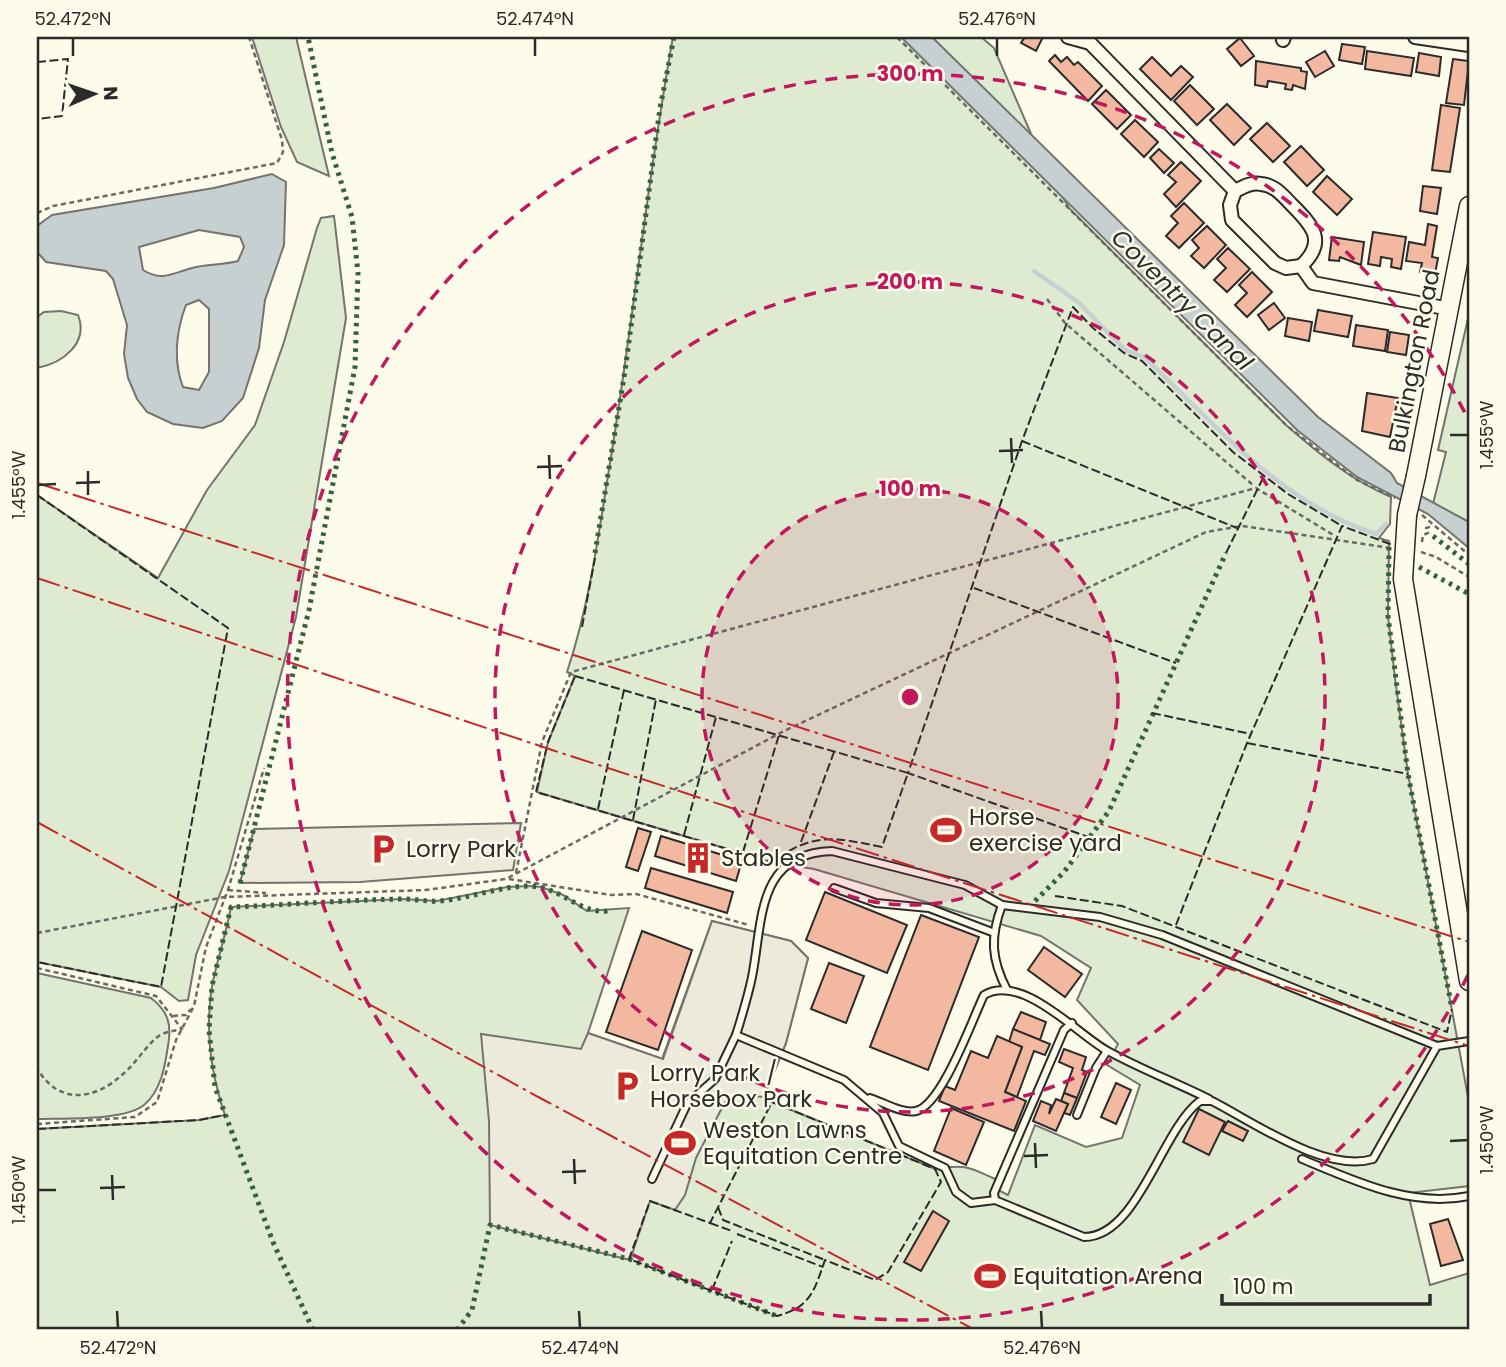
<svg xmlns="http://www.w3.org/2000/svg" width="1506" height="1367" font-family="Poppins,sans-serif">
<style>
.green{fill:#deebd1;stroke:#74746e;stroke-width:2}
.parking{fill:#eceadb;stroke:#74746e;stroke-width:2}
.water{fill:#c7d0d0;stroke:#74746e;stroke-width:2;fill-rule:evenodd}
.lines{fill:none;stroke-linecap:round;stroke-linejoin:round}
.stream{stroke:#c7d0d0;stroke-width:4.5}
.building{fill:#f2b8a0;stroke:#2b2b2b;stroke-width:2}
.service-casing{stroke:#2b2b2b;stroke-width:10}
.minor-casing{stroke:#2b2b2b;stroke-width:16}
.secondary-casing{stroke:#2b2b2b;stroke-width:21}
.path{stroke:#6a6964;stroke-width:2.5;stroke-dasharray:5 3.5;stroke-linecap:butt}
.service{stroke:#fdfbea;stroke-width:6}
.minor{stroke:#fdfbea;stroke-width:12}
.secondary{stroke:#fdfbea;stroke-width:18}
.secondary-bridge-casing{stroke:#2b2b2b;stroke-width:21;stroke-linecap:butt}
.secondary-bridge{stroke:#fdfbea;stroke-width:18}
.hedge{stroke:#34623c;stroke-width:5;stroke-dasharray:3.5 5;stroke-linecap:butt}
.fence{stroke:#2b2b2b;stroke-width:2;stroke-dasharray:9 3.5;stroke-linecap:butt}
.power{stroke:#c62828;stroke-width:2;stroke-dasharray:24 5 3.5 5;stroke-linecap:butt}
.ticks{fill:none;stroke:#2b2b2b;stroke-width:2.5}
.ring{fill:none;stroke:#c2185b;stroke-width:3.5;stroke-dasharray:12 9}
.labels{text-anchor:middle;stroke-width:5;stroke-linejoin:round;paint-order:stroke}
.street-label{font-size:23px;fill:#2b2b2b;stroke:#fdfbea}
.poi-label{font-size:23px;fill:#2b2b2b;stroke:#fdfbea;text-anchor:start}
.water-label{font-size:24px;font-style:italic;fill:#2b2b2b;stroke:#fdfbea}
.centre{fill:#c2185b;stroke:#fdfbea;stroke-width:3.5}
.ring-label{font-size:21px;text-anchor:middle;font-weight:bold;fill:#c2185b;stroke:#fdfbea;stroke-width:5;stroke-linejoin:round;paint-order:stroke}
.neatline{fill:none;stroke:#2b2b2b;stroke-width:2.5}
.ticks-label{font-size:18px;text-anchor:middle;fill:#2b2b2b}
</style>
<rect width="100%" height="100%" fill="#fdfbea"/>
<g class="green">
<path d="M252 37H296L329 176 297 162 281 127Z"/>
<path d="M673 37H981L994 48 1044 164 1069 208 1286 425C1319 454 1351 480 1391 497L1390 524 1379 538 1389 541 1388 616 1395 678 1408 774 1469 1102V1186L1408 1193 1430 1285 1469 1273V1330H37V1129L199 1120 225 1115C211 1074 205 1029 212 986 217 960 226 934 231 907L402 899 437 901 507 887 529 886 541 887 563 895 587 911 629 908 588 1033 662 1059 712 921 791 941 808 958 786 1043 764 1096 772 1102 935 1169C970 1163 971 1169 1002 1182L998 1190 1008 1195 1035 1125 1086 1147 1122 1138 1140 1085 1107 1065 1118 1044 1077 1000 1091 968 1041 936 814 869 771 862 537 792 548 742 575 676 567 672C589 606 598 538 609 469 633 325 647 180 673 37Z"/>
<path d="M334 216 346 318 296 617 229 871 196 955 188 1000 179 1001 161 987 37 962V495L158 578 207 490 255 425 284 342 317 228 321 218Z"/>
<path d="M61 311 78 315C89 343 63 363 37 368V317L44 312Z"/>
<path d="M1469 314V522L1433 504 1446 452 1438 450Z"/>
<path d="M37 973 151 998C168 1011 172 1024 168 1046 165 1066 161 1091 144 1105 125 1121 62 1118 37 1119Z"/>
</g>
<g class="parking">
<path d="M521 823 513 870 360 882 240 883 254 829Z"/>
<path d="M712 921 791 941 808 958 786 1043 764 1097 739 1095 725 1102 696 1158 685 1195 675 1210 650 1201 630 1260 490 1225 489 1121 481 1034 581 1049 588 1033 663 1059Z"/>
</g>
<g class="water">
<path d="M901 37H932L1318 417 1391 473 1397 483 1469 522V548L1428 514 1357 477 1297 430Z"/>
<path d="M272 174 286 182 284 245 265 300 259 348 243 398 222 421 203 428 173 424 147 412 137 399 128 378 124 354 127 325 113 279 106 271 46 262 37 252V226L52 215 214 188ZM199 230 240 237 244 247 238 261C223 265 207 264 192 268 173 273 162 282 143 270L139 247ZM199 300 209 309V372L199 390 183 387C173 361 176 331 186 305Z"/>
</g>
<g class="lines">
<path class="stream" d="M1034 271 1078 302 1125 350 1144 357C1215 424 1280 503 1376 534L1386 524"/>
</g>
<g class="building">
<path d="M1025 37H1043L1036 51 1021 43Z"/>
<path d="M1240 38 1254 56 1241 66 1227 49Z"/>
<path d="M1342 44 1365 47 1362 64 1339 60Z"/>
<path d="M1325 51 1334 66 1315 77 1306 62Z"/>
<path d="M1367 51 1414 58 1411 76 1365 69Z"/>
<path d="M1419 53 1441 57 1439 76 1416 72Z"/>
<path d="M1055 55 1061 62 1067 57 1074 65 1078 62 1102 86 1088 101 1049 61Z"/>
<path d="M1152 57 1171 76 1181 66 1193 77 1171 100 1140 69Z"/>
<path d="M1453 59 1469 61 1464 105 1446 103Z"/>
<path d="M1256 61 1301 68V71L1307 72 1305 89 1293 85 1292 90 1285 89 1286 84 1268 81 1267 87 1255 85Z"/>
<path d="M1190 85 1214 109 1197 125 1174 101Z"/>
<path d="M1106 90 1131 115 1117 129 1092 104Z"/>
<path d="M1227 104 1251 128 1234 145 1210 120Z"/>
<path d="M1441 105 1460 108 1450 172 1432 170Z"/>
<path d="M1135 120 1158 142 1144 157 1121 134Z"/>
<path d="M1267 123 1290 146 1273 162 1250 139Z"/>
<path d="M1301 146 1324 170 1307 186 1284 162Z"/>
<path d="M1159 149 1174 163 1164 173 1150 158Z"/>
<path d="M1181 162 1201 181 1176 207 1164 194 1176 182 1168 175Z"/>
<path d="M1327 176 1352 199 1337 215 1313 192Z"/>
<path d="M1423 186 1441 188 1437 214 1420 211Z"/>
<path d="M1184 203 1204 223 1179 248 1166 236 1178 223 1171 216Z"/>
<path d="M1428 224 1437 226 1432 257 1438 258 1435 274 1420 272 1422 263 1406 261 1409 242 1425 245Z"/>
<path d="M1207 226 1226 245 1204 268 1191 256 1199 248 1192 240Z"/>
<path d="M1373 232 1406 237 1401 269 1391 267 1392 259 1381 257 1380 266 1368 264Z"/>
<path d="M1332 237 1364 242 1361 265 1340 257 1339 261 1329 260Z"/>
<path d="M1228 248 1250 269 1227 292 1214 280 1226 268 1217 259Z"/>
<path d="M1252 272 1272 292 1247 317 1235 305 1247 293 1239 285Z"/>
<path d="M1274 303 1285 318 1269 330 1258 315Z"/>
<path d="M1318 310 1352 316 1348 337 1314 331Z"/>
<path d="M1288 318 1312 322 1309 341 1285 336Z"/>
<path d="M1356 325 1388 330 1385 351 1353 346Z"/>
<path d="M1390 332 1409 335 1406 355 1387 352Z"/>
<path d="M1367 393 1398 398 1390 437 1362 431Z"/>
<path d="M638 828 651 832 638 871 626 867Z"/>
<path d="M661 836 742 861 736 881 655 856Z"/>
<path d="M651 868 733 892 727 913 645 888Z"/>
<path d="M825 892 907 925 887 973 806 940Z"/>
<path d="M921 915 979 937 928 1070 870 1047Z"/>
<path d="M642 931 692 950 658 1050 606 1032Z"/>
<path d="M1044 947 1082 974 1065 997 1028 970Z"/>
<path d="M829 963 864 976 846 1023 811 1009Z"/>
<path d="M1021 1012 1046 1022 1040 1040 1013 1029Z"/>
<path d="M1013 1029 1050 1044 1045 1055 1034 1051 1017 1097 1005 1092 1022 1047 1009 1042Z"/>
<path d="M997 1036 1022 1047 1005 1092 1026 1101 1014 1131 939 1101 945 1086 955 1090 971 1051 988 1058Z"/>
<path d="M1064 1049 1086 1057 1082 1070 1087 1072 1077 1098 1064 1093 1073 1068 1059 1062Z"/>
<path d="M1116 1083 1131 1090 1116 1124 1101 1117Z"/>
<path d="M1064 1093 1077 1098 1070 1115 1064 1113 1068 1104 1061 1101Z"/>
<path d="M1056 1099 1068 1104 1056 1131 1033 1121 1041 1101 1051 1105 1049 1114Z"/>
<path d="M951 1108 984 1122 966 1165 934 1151Z"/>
<path d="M1199 1109 1225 1122 1209 1155 1183 1142Z"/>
<path d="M1228 1121 1248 1131 1243 1141 1222 1131Z"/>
<path d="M933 1211 949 1221 921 1271 904 1262Z"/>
<path d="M1448 1219 1463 1260 1441 1266 1430 1224Z"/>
</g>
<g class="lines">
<defs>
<g id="service">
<path d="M834 888 876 903 929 908 992 932"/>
<path d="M1002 905C990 937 991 959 1007 990"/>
<path d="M1437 1046 1373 1159C1325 1173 1255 1123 1212 1101H1200C1161 1130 1138 1237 1084 1237L995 1200 971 1203 956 1192 945 1168 899 1146 883 1113 844 1080 736 1035C742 1016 748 996 752 977 763 921 756 853 832 851L965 885 1002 905 1100 917 1162 935 1437 1046 1469 1041"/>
<path d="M870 1098C883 1102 902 1114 916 1111 942 1105 972 1020 984 995 1022 973 1076 1033 1106 1050 1138 1068 1175 1082 1209 1099"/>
<path d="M1077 1115 1096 1068 1107 1051"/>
<path d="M1302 1159C1355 1181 1411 1208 1469 1196"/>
<path d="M652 1179 687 1104 715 1079 736 1035"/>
<path d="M995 1200 994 1193 1064 1030 1072 1023"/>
</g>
<g id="minor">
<path d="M1068 37 1090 43 1235 191 1230 205 1232 220 1275 263 1286 268 1301 266 1313 283 1450 309"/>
<path d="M1415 37 1469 45"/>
<path d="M1283 40 1284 37"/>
<path d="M1235 191C1243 187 1251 182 1261 184 1275 185 1283 196 1293 206 1313 226 1327 242 1301 266"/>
</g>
<g id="secondary">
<path d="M1416 476 1469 206"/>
<path d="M1407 515 1403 579 1469 981"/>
</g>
</defs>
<use href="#service" class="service-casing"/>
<use href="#minor" class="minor-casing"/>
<use href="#secondary" class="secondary-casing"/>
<g class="path">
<path d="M897 37 1286 425 1357 480 1395 498"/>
<path d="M37 213 53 206 277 163 283 152 282 140 249 37"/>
<path d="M1047 299 1065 323 1254 486"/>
<path d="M1422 515 1469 555"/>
<path d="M1422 542 1423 535 1428 533 1426 528 1433 526"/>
<path d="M1421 552 1436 557 1469 577"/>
<path d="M516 873 542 742 571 672 1256 488 1335 536"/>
<path d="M509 879 611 895 636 894 749 925"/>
<path d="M228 890 266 893"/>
<path d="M37 933 225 897 426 890 506 879 784 731 1206 532 1242 526 1390 548"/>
<path d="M37 968 156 996 182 1029C173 1031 163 1032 156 1038 144 1049 135 1064 123 1074 94 1101 58 1105 37 1068"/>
<path d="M173 1016 186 1015 191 1009"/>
<path d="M37 1124 135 1117 157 1102 176 1040 194 1006 206 947 228 890 264 768"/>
</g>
<use href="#service" class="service"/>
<use href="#minor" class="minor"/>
<use href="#secondary" class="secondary"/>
<defs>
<path id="secondary-bridge" d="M1407 515 1416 476"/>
</defs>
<use href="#secondary-bridge" class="secondary-bridge-casing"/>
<use href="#secondary-bridge" class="secondary-bridge"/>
<g class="hedge">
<path d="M1433 536 1469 564"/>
<path d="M1389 547 1388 616 1408 774 1452 1009"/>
<path d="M595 553 625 371 660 108 674 37"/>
<path d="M1419 567 1469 594"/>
<path d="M240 883 309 610 355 367 358 273 352 217 332 153 308 37"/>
<path d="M1035 901 1064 872 1109 811 1226 553"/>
<path d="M313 1330 273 1242 215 1087 209 1030 212 986 231 907C288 905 345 900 402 899 415 899 428 902 440 901 471 898 500 886 530 886 562 887 578 914 609 911"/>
<path d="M457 1330 472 1310 490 1225 629 1259 777 1316"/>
</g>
<g class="fence">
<path d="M37 62 68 59 62 116 37 119"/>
<path d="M1022 441 1237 528"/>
<path d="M37 495 228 628 161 987 37 962"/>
<path d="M1226 553 1264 476"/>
<path d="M974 588 1176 663"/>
<path d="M582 627 595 558"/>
<path d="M575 676 908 773 882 847C832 837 815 832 771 862L536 792 548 742Z"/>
<path d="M1152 713 1251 734"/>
<path d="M1247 743 1408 774"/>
<path d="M598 809 624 690"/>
<path d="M633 820 656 699"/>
<path d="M684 835 716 717"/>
<path d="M1091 838 908 773 1022 441 1073 307 1093 328 1124 353 1142 361 1233 452 1288 494 1342 526"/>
<path d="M801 842 834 752"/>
<path d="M743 852 779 735"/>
<path d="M1055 896 1122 906 1447 1032 1452 1009"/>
<path d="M1176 925 1247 743 1342 526 1390 544 1389 547"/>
<path d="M772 1102 935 1169 941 1182 888 1272 875 1280 825 1260C814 1291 811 1307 777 1316L629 1259 650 1201 710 1223Z"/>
<path d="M37 1129 199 1120 225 1115"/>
<path d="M718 1207 723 1220 825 1260"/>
<path d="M710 1223 732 1231"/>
<path d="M737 1234 823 1267"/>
<path d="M712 1290 732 1241"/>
</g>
<g class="power">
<path d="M37 483 1469 942"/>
<path d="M37 578 552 750 1469 1046"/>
<path d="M37 822 542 1099 975 1330"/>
</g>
</g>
<path class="ticks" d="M73 38V56M535 38V56M997 38V56M1450 435H1468M1011 438 1012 463M999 451 1023 450M549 455 550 479M537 467 562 466M88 471V495M76 483 100 482M38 485 56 484M1450 1141 1468 1140M1035 1143 1036 1168M1024 1156 1048 1155M574 1159 575 1184M562 1172 586 1171M112 1175 113 1200M100 1188 125 1187M38 1190H56M117 1311 118 1328M579 1311 580 1328M1041 1311 1042 1328"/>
<circle cx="910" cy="697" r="208" fill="#c2185b" fill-opacity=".12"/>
<g class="ring">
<circle cx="910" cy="697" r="208"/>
<circle cx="910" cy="697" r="415"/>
<path d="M1468 975A623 623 0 1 1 1468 419"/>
</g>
<defs>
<symbol id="stadium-bare" viewBox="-9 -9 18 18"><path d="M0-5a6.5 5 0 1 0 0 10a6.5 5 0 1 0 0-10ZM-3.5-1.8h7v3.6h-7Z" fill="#c62828" stroke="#fdfbea" stroke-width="2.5" paint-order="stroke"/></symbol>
<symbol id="parking-bare" viewBox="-9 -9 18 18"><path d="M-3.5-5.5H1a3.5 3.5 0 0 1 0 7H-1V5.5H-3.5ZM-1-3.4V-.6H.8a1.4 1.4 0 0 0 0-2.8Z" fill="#c62828" stroke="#fdfbea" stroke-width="2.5" paint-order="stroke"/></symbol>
<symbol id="building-bare" viewBox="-9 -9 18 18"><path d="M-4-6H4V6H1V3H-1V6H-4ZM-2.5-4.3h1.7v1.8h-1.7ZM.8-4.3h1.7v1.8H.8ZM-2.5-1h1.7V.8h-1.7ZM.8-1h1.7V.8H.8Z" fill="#c62828" stroke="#fdfbea" stroke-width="2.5" paint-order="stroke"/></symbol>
</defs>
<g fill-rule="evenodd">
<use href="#stadium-bare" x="924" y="808" width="44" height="44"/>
<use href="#parking-bare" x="361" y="827" width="44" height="44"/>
<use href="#building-bare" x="676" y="836" width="44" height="44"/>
<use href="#parking-bare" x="605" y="1064" width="44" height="44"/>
<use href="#stadium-bare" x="658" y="1121" width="44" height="44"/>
<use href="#stadium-bare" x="968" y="1254" width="44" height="44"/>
</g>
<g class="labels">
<g class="street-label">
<text transform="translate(1414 361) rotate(-79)" y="8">Bulkington Road</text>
</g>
<g class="poi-label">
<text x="969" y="825">Horse<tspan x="969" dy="26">exercise yard</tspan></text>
<text x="406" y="857">Lorry Park</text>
<text x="721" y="866">Stables</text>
<text x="650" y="1081">Lorry Park /<tspan x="650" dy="26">Horsebox Park</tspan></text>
<text x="703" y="1138">Weston Lawns<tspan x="703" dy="26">Equitation Centre</tspan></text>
<text x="1013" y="1284">Equitation Arena</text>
</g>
<g class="water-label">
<text transform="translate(1182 300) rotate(45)" y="8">Coventry Canal</text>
</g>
</g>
<circle cx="910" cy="697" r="10" class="centre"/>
<g class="ring-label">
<text x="910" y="81">300 m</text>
<text x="910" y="289">200 m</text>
<text x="910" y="496">100 m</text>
</g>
<rect width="1506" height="1367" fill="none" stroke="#fdfbea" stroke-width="77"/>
<g transform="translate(94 94) rotate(88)" stroke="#fdfbea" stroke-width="5" paint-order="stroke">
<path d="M0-5L12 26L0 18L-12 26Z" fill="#2b2b2b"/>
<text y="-10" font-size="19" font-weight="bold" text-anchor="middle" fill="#2b2b2b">N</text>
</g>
<path d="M1222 1294v10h208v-10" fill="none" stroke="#2b2b2b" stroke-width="3.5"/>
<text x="1233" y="1294" font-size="21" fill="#2b2b2b" stroke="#fdfbea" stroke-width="5" paint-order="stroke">100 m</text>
<rect x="38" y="38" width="1430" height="1290" class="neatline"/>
<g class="ticks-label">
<text x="73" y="25">52.472°N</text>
<text x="535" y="25">52.474°N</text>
<text x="997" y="25">52.476°N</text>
<text transform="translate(1487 435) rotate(-90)" y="6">1.455°W</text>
<text transform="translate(19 485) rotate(-90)" y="6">1.455°W</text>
<text transform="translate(1487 1140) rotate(-90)" y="6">1.450°W</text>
<text transform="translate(19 1190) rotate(-90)" y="6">1.450°W</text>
<text x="118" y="1354">52.472°N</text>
<text x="580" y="1354">52.474°N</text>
<text x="1042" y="1354">52.476°N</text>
</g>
</svg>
